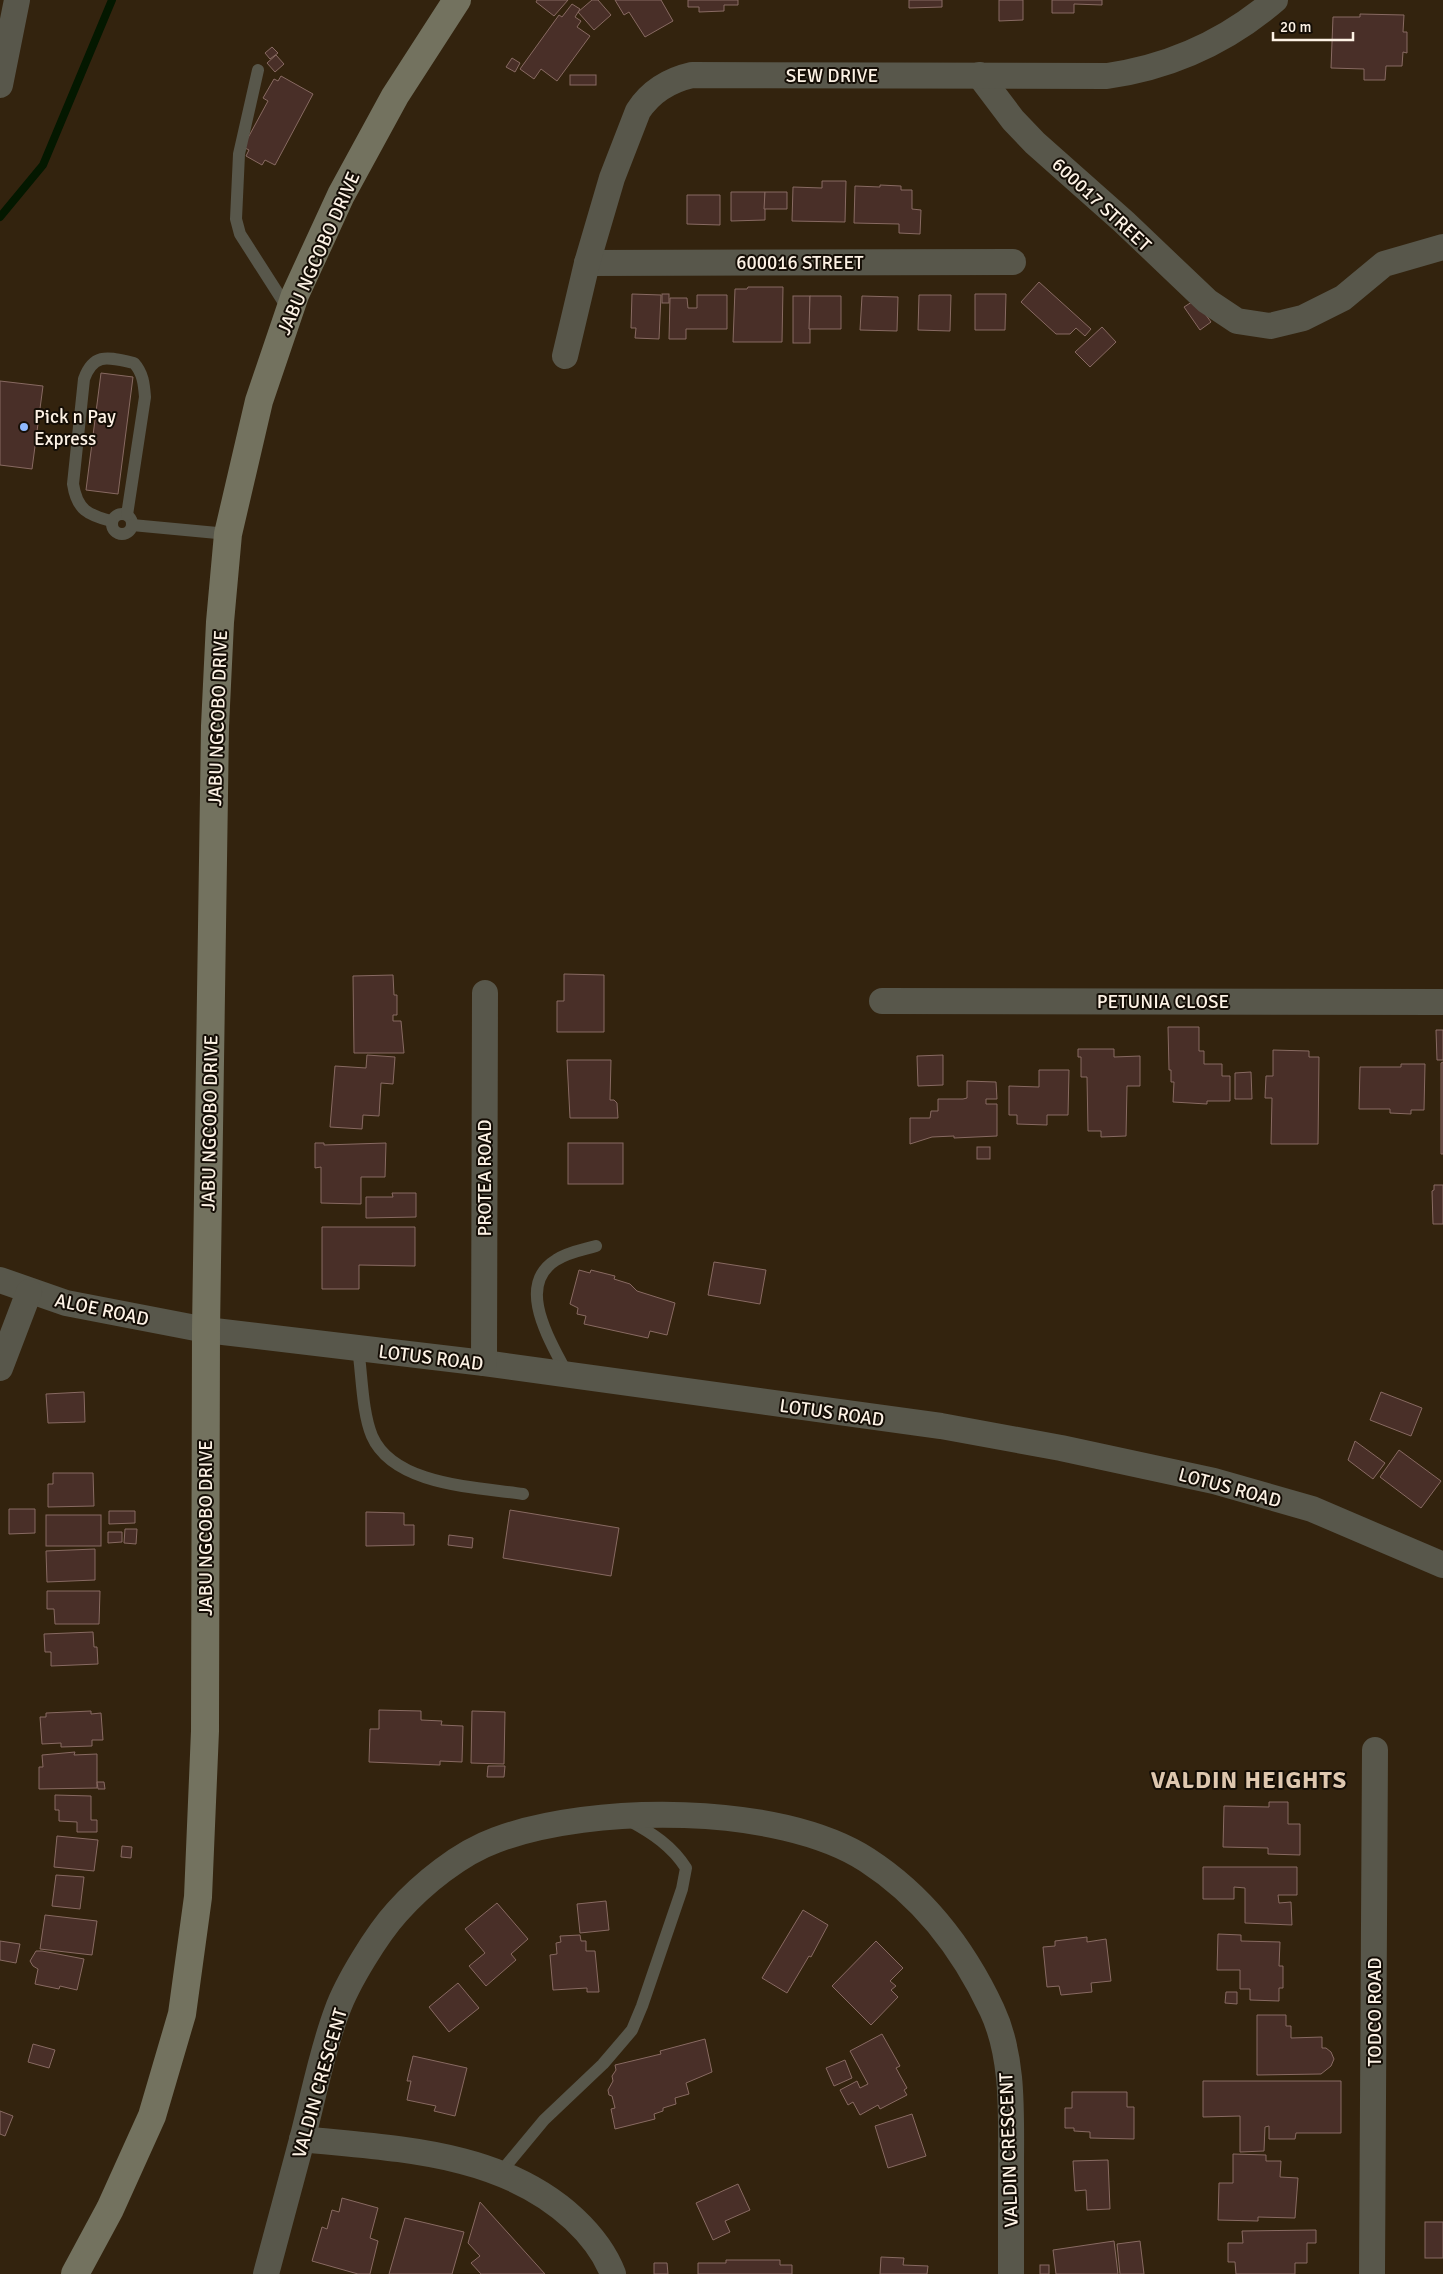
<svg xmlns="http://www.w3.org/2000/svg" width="1443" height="2274" font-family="Signika,sans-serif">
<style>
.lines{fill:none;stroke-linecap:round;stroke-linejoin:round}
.stream{stroke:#041800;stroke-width:8}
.building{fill:#492f28;stroke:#886a62}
.service{stroke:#58574b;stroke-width:12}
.minor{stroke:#58574b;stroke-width:26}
.secondary{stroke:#73725f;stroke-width:28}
.poi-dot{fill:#8fb8fd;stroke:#150e06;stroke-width:2}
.labels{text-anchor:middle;stroke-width:4;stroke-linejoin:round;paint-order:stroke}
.street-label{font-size:19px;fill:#fdf2e5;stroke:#150e06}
.poi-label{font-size:19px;fill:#fdf2e5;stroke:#150e06;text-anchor:start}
.district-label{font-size:24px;font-weight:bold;letter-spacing:1px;fill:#dec7af;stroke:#150e06}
</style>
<rect width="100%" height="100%" fill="#33230e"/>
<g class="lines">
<path class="stream" d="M0 217 43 165 112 0"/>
</g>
<g class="building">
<path d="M537 0H568L554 16 536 2Z"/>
<path d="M592 0H598L611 15 594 30 578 12Z"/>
<path d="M615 0H661L673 21 645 37 629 12 624 15Z"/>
<path d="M688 0H738V5H724V11L699 12V7H688Z"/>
<path d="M909 0H942V7L909 8Z"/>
<path d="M999 0H1023V20L999 21Z"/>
<path d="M1052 0H1102V5L1074 4V13H1052Z"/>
<path d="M572 4 580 9 575 17 581 21 577 27 590 36 557 81 541 69 534 79 520 69 559 15 562 17Z"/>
<path d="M1360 14 1404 15 1403 32H1407V53L1403 52 1402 66H1386L1385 80H1364V69L1331 68 1333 17H1360Z"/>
<path d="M272 47 278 53 270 59 265 53Z"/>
<path d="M276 55 284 64 275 72 267 63Z"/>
<path d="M512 58 520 63 515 72 506 67Z"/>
<rect x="570" y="75" width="26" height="10"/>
<path d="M281 76 313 94 275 165 265 160 262 165 246 156 249 150 243 147 268 101 263 98 274 79 278 81Z"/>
<path d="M822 181H846L845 222 792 221 793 187 822 188Z"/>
<path d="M880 185 901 186V190H912V209L921 210 920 234 899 233V224L854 223 855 186 880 187Z"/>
<path d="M731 192H765V220L731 221Z"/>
<path d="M765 192H787V209H764Z"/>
<path d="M687 195H720V225L687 224Z"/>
<path d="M1039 282 1091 329 1085 336 1076 328 1070 334H1056L1021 302Z"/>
<path d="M748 287H783L782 342H733L735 289H747Z"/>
<path d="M632 294 661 295 659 339 635 338 636 328H631Z"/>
<rect x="662" y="294" width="7" height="9"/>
<path d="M975 294H1006L1005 330H975Z"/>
<path d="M697 295H727V329H686V339H669L670 298H687L688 308H697Z"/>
<path d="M919 295H951L950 331 918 330Z"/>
<rect x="793" y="296" width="17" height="47"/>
<path d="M810 296H841V329H809Z"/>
<path d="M862 296 898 297 897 331 860 330Z"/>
<path d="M1195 300 1211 322 1200 330 1184 307Z"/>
<path d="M1102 327 1116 342 1090 367 1075 352Z"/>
<path d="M101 373 133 377 118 494 86 490Z"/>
<path d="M0 381 43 386 32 469 0 465Z"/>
<path d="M564 974 604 975V1032H557V1001H564Z"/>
<path d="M393 975 394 995H397V1015H393V1021H401L404 1053H354L353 976Z"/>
<path d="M1168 1027H1199V1051H1204V1064H1222V1076H1230V1101H1207V1104L1173 1102 1174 1082H1171V1070H1169Z"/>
<path d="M1436 1030H1443V1060H1437Z"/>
<path d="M1078 1049H1114V1057L1140 1056V1086H1127L1126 1136 1101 1137V1131H1088L1087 1077H1081V1057H1078Z"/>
<path d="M1273 1050 1309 1051V1057H1319L1318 1144H1271L1272 1098H1265L1266 1076H1273Z"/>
<path d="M367 1055 395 1057 393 1084 381 1083 379 1116 363 1115 362 1129 330 1127 335 1066 366 1068Z"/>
<path d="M943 1055V1085L918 1086 917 1056Z"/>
<path d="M567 1060H611L610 1100H614L617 1103 618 1118H570Z"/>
<path d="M1443 1062V1154H1441V1063Z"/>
<path d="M1401 1064H1425L1424 1110H1411V1114L1390 1113V1109H1359L1360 1067H1401Z"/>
<path d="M1039 1070H1069L1068 1115H1047V1125L1017 1124V1115H1009V1086L1039 1087Z"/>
<path d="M1251 1072 1252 1099H1235V1073Z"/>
<path d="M967 1081 996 1082 997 1099H986V1104H997V1136L954 1138V1136L932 1137 910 1144V1118H930L931 1111H938V1099H963L967 1098Z"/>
<path d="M315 1143H324V1145L386 1143 385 1177H361V1204L321 1203V1167L315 1168Z"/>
<rect x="568" y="1143" width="55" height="41"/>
<rect x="977" y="1147" width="13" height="12"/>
<path d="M1434 1185H1443V1224H1433L1432 1191 1434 1190Z"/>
<path d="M392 1193H416V1217L366 1218V1197H393Z"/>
<path d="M322 1227H415V1266L359 1265V1289H322Z"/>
<path d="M714 1262 766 1270 760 1304 708 1295Z"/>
<path d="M579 1270 590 1273 591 1270 615 1276 614 1279 630 1284 637 1291 675 1303 667 1335 650 1331 648 1338 584 1324 586 1316 577 1314 578 1308 570 1304Z"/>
<path d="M84 1392 85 1422 48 1423 46 1394Z"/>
<path d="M1381 1392 1422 1408 1411 1436 1370 1420Z"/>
<path d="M1355 1441 1385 1463 1373 1479 1348 1460Z"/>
<path d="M1399 1450 1441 1481 1421 1508 1380 1477Z"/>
<path d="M53 1473H93L94 1506 48 1507V1484H53Z"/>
<path d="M9 1509H35V1533L9 1534Z"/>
<path d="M510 1510 619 1528 611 1576 503 1558Z"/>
<path d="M109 1511H135V1523L109 1524Z"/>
<path d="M366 1512 404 1513V1525H414V1545L366 1546Z"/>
<rect x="46" y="1515" width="55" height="31"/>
<path d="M125 1529H137L136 1544 124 1543Z"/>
<path d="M108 1532H122V1542L108 1543Z"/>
<path d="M449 1535 473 1538 472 1548 448 1545Z"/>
<path d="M95 1549V1580L47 1582 46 1551Z"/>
<path d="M47 1591H100L99 1624H55L54 1609H47Z"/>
<path d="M93 1632 94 1647H97L98 1664 51 1666V1652H45L44 1634Z"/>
<path d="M379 1710 421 1711V1720L442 1721 441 1725 463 1726 462 1762 440 1761V1765L369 1762 370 1729H379Z"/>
<path d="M91 1711V1714L101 1713 103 1740H92V1746L61 1747V1743L42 1744 40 1717H46V1713Z"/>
<path d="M472 1711 505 1712 504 1764 471 1763Z"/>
<path d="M75 1752 74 1755 97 1754V1788L39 1789V1767H43L42 1755Z"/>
<path d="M488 1766H505L504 1777H487Z"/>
<path d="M97 1782H104L105 1789H98Z"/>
<path d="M55 1795 91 1796V1820H97V1832H77V1822L59 1821V1810H55Z"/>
<path d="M1269 1802H1288V1824H1300V1855L1268 1854V1848L1223 1847 1224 1806 1269 1807Z"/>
<path d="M57 1836 98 1840 94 1871 54 1867Z"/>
<path d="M122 1846 132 1847 131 1858 121 1857Z"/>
<path d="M1203 1867H1297V1895H1278L1279 1903 1291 1902 1292 1925 1245 1923V1888L1234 1887V1899H1203Z"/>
<path d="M56 1875 84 1877 80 1909 52 1906Z"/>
<path d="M606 1901 609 1930 580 1933 577 1904Z"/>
<path d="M497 1903 528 1939 511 1954 516 1960 486 1986 469 1966 485 1953 465 1929Z"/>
<path d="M803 1910 828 1925 811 1957 809 1956 787 1993 762 1978Z"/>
<path d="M45 1915 97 1921 92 1955 40 1949Z"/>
<path d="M1218 1934 1241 1935V1941L1280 1942 1279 1966H1283V1988H1279V2001L1250 2000V1989H1240V1970H1217Z"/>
<path d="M580 1935 581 1941H586V1951H595L599 1992H587V1988L553 1990 550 1955 557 1954 556 1943 561 1942 560 1936Z"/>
<path d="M1087 1937V1942L1106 1939 1111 1981 1091 1983 1092 1992 1061 1995 1059 1986 1047 1987 1043 1947 1055 1946V1941Z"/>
<path d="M0 1941 20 1944 16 1963 0 1960Z"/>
<path d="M876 1941 903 1968 890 1981 896 1986 891 1990 898 1997 871 2025 832 1986Z"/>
<path d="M36 1951H42L84 1959 77 1990 60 1986 59 1989 35 1984 38 1969 33 1966 30 1961Z"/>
<path d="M458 1983 479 2008 449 2032 429 2007Z"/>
<path d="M1226 1992H1237V2004L1225 2003Z"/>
<path d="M1257 2015H1286V2026H1291V2038L1322 2037V2048H1326L1331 2052 1334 2059 1331 2066 1321 2074 1257 2075Z"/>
<path d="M882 2034 900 2066 896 2068 907 2088 904 2090 907 2095 880 2109 878 2105 860 2115 853 2102 848 2105 840 2090 857 2081 860 2088 868 2084 850 2051Z"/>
<path d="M705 2039 712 2072 686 2083 689 2094 675 2098 676 2104 663 2108V2111L654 2114 655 2119 615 2129 611 2109 615 2108 612 2096 609 2095 608 2090 613 2081 612 2076 616 2070 615 2065 661 2054 660 2051Z"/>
<path d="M33 2044 55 2050 49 2068 28 2062Z"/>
<path d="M413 2056 467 2068 455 2116 434 2111 436 2106 407 2100 411 2081H407Z"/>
<path d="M845 2060 852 2078 834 2086 826 2068Z"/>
<path d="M1203 2081H1341V2133H1296L1295 2139H1269V2126L1265 2127 1264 2151 1240 2152V2116L1203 2117Z"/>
<path d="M1072 2092H1127V2107H1134V2139L1090 2138V2132L1074 2131V2128H1065V2108H1072Z"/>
<path d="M0 2111 13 2116 5 2136 0 2134Z"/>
<path d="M912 2114 926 2156 888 2168 875 2126Z"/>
<path d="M1233 2154 1266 2155V2161H1281L1280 2177 1298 2178 1295 2218 1258 2217V2221L1218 2220 1219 2183H1233Z"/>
<path d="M1108 2160 1110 2209 1087 2210 1086 2190 1075 2191 1073 2161Z"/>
<path d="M738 2184 750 2210 725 2221 730 2232 713 2240 696 2203Z"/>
<path d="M342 2198 378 2208 370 2238 378 2241 370 2274H358L312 2261 322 2227 327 2229 332 2210 339 2212Z"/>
<path d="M480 2202 545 2274H481L471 2263 480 2256 468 2243Z"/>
<path d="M405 2218 464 2232 452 2274H389Z"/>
<rect x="1425" y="2222" width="18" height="36"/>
<path d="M1316 2230V2243H1307V2263H1295V2274H1236L1235 2262H1228V2243H1243L1242 2231Z"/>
<path d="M1114 2241 1118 2274H1056L1053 2250Z"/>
<path d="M1140 2241 1144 2274H1120L1117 2244Z"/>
<path d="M881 2257 904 2258 903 2265 928 2266 927 2274H880Z"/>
<path d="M726 2260H780V2265H792V2274H698V2263H726Z"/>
<path d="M654 2263H667L668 2274H654Z"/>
<rect x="1040" y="2265" width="9" height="9"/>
</g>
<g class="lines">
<g class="service">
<path d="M258 70 239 154 236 219 240 234 288 309"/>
<circle cx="122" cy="524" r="10"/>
<path d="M111 521C88 515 77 510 73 484L84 379C94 351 110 358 134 363 143 373 144 384 145 397L127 515"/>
<path d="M132 525 228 534"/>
<path d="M358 1348C362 1375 362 1412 372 1436 394 1486 477 1487 523 1494"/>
<path d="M567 1374C552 1343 514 1286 556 1260 568 1252 582 1250 596 1246"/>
<path d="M500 2173 544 2120 603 2064 632 2030 642 2006 682 1889 686 1868C672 1846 652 1833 630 1821"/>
</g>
<g class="minor">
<path d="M979 75 1013 120 1035 143 1124 222 1207 301 1237 321 1270 326 1303 318 1343 298 1384 264 1443 247"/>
<path d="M0 85 17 0"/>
<path d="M587 263 1013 262"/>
<path d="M565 356 587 263 612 178 638 111C651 91 670 80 692 75L1107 76C1170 67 1226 42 1275 0"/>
<path d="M882 1001 1443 1002"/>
<path d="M0 1280 66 1303 206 1330 484 1363 941 1426 1061 1448 1214 1481 1312 1509 1443 1565"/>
<path d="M484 1363 485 993"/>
<path d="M0 1368 29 1292"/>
<path d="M302 2139C396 2149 501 2151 574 2219 590 2234 605 2253 613 2274"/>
<path d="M266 2274C278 2228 291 2182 303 2136 314 2094 322 2051 337 2011 347 1983 377 1934 397 1912 422 1884 460 1853 496 1840 592 1804 779 1803 867 1860 924 1897 964 1950 992 2010 1014 2057 1011 2114 1011 2165 1011 2201 1011 2238 1011 2274"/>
<path d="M1372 2274 1375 1750"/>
</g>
<path class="secondary" d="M75 2274 110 2209 152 2116 182 2014 198 1897 205 1731 206 1330 215 726 220 622 228 534 259 401 295 295 341 195 395 96 457 0"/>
</g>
<circle class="poi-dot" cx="24" cy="427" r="5"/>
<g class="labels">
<g class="street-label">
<text x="832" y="82">SEW DRIVE</text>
<text transform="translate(1102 204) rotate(43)" y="7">600017 STREET</text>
<text transform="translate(318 253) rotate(-66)" y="7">JABU NGCOBO DRIVE</text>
<text x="800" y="269">600016 STREET</text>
<text transform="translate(217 718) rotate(-88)" y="7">JABU NGCOBO DRIVE</text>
<text x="1163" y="1008">PETUNIA CLOSE</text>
<text transform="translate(209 1123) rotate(-89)" y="7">JABU NGCOBO DRIVE</text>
<text transform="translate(484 1178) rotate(-90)" y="7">PROTEA ROAD</text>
<text transform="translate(102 1309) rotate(12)" y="7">ALOE ROAD</text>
<text transform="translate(431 1357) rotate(7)" y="7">LOTUS ROAD</text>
<text transform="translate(832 1412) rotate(8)" y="7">LOTUS ROAD</text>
<text transform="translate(1230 1487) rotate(15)" y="7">LOTUS ROAD</text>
<text transform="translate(205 1528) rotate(-90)" y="7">JABU NGCOBO DRIVE</text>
<text transform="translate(1374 2012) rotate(-90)" y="7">TODCO ROAD</text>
<text transform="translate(319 2083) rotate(-74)" y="7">VALDIN CRESCENT</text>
<text transform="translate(1008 2150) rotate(-92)" y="7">VALDIN CRESCENT</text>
</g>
<g class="poi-label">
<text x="34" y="423">Pick n Pay<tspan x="34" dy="22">Express</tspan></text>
</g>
<g class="district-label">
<text x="1249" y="1788">VALDIN HEIGHTS</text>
</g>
</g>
<path d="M1273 32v8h80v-8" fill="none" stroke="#fdf2e5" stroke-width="2.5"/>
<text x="1280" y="32" font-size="15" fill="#fdf2e5" stroke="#150e06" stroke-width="4" paint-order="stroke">20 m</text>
</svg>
